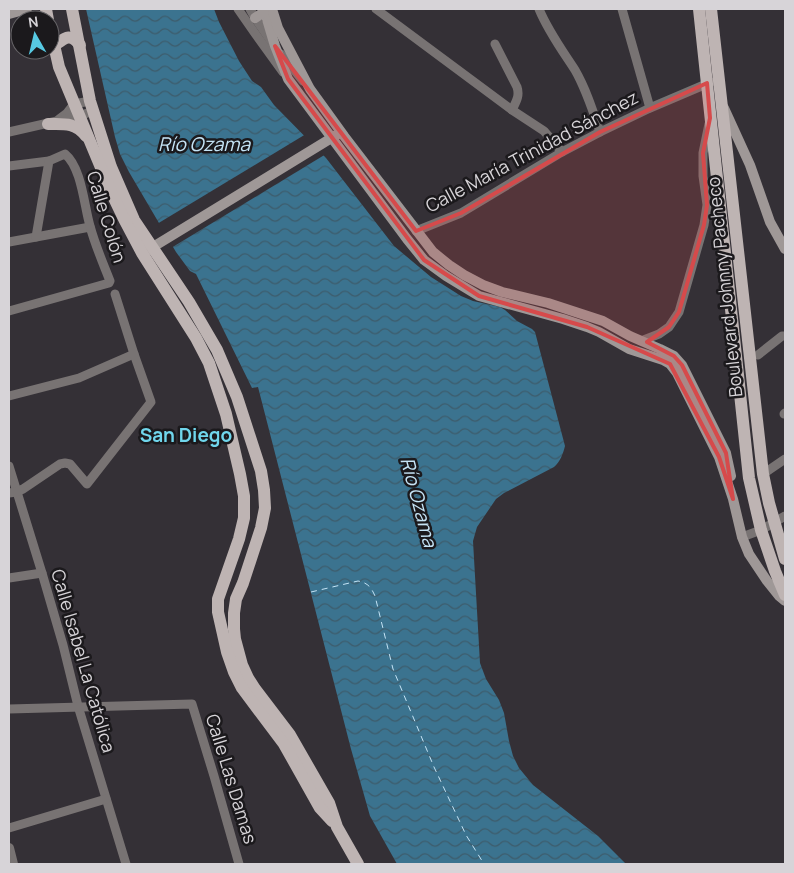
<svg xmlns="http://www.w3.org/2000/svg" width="794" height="873" font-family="Manrope,sans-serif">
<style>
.water{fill:url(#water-waves)}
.pier{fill:#343036}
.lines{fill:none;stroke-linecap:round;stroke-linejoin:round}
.ferry{stroke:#c5e4f6;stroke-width:1;stroke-dasharray:6 5;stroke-linecap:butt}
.minor{stroke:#787373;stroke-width:9}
.tertiary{stroke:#787373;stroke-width:10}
.secondary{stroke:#9f9897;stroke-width:10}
.primary{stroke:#beb4b3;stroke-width:12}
.marked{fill:#d64a4b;fill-opacity:0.2;stroke:#d64a4b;stroke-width:4;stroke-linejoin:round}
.labels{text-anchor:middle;stroke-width:5;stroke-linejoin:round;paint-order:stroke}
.street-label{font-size:18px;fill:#d7d4d8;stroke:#1b191c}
.water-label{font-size:19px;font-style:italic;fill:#c5e4f6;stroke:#1b191c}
.neighbourhood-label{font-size:19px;font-weight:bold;fill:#70d6ec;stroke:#1b191c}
</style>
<defs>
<pattern id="water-waves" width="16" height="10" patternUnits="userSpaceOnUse" patternTransform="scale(1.25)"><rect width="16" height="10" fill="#3b738f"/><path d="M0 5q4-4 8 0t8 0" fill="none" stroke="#3d5c6c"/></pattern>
</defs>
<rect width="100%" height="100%" fill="#343036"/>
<path class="water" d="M86 9H214L219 22 239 61 252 81 261 87 274 105 326 158 394 246 431 277 461 296 473 301 500 307 505 310 517 321 532 329 535 332 565 446C563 454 560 462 554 467L504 493 496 499 477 527 473 541 480 663 486 679 499 700 504 713 509 741 513 756 519 768 533 785 598 836 626 864H397L370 816 351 749 258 387 252 388 196 274 190 271 176 252 129 172 120 154 115 137Z"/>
<path class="pier" d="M306 134 326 154 171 248 157 224Z"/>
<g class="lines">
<path class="ferry" d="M311 592 358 581C368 583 371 587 375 596L393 669 434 767 466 835 484 864"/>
<g class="minor">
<path d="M238 9 254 32 283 72"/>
<path d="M250 9 255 18 273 44"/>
<path d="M376 9 512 110 544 131 562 152"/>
<path d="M539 9C548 31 562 50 575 70 586 89 593 111 600 132"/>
<path d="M622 9 650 108"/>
<path d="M495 44 517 87C520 96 516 102 512 110"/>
<path d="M281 54 303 81"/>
<path d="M59 119 67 113 74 104 90 101"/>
<path d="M9 132 79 116 93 111"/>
<path d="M9 166 49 161"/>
<path d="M416 231 461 213 562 152 600 132 650 108 711 82"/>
<path d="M9 242 90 227"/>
<path d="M9 311 109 283 110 281C103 263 95 245 90 226 84 206 82 168 65 154L49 161 36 237"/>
<path d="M641 341 659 334 669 327 679 312 704 225 707 205 703 176V153L709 124"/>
<path d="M758 355 782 336H785"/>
<path d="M9 396 79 378 134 354"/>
<path d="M784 414 785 413"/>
<path d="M9 466 42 573 63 645 78 706 126 864"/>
<path d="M763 474 785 459"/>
<path d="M9 493 16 492 23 489 60 464 65 463 70 464 87 484 151 402 134 354 115 294"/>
<path d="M742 537 761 530 785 516"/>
<path d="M9 578 42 573"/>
<path d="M9 709 192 704 214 776 239 864"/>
<path d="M9 828 106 799"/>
</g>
<path class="tertiary" d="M9 848 13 864"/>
<g class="secondary">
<path d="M264 9 275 46 288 79 407 239 424 260 446 276 479 296 563 319 587 327 599 332 629 349 663 360 670 364 677 373 719 457 733 499 742 537 749 554 767 581 779 596 785 601"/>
<path d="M272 9 278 28 310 89 344 136 433 252 449 265 464 275 483 285 502 292 548 303 603 321 630 336 660 349 674 356 682 365 726 453 731 476"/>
<path d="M9 14 27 9"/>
<path d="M255 18 264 12"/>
<path d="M724 108 750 165 770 222 785 249"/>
<path d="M148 250 338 134"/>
</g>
<g class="primary">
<path d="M46 9 48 20"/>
<path d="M72 9 90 101 111 167 134 220 189 302 217 350 237 397 261 471 264 490 265 508 261 528 243 583 236 599 234 613V629L235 639 242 665 248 678 255 689 290 735 329 803 337 827 358 864"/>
<path d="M699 9 749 478 761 530 775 571 785 595"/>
<path d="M711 9 763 474 769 503 785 559"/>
<path d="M50 27 59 67 112 194 124 219 142 253 196 338 209 363 226 414 240 474 244 496V518L239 539 218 599V612L227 652 234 672 242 688 284 744 320 808 332 821"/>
<path d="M55 45C66 37 70 33 80 45"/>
<path d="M48 124C63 124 75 122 86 136"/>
</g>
</g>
<path class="marked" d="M275 46 416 231 461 213 600 132 707 83 710 118 703 153 707 205 704 225 679 312 669 327 647 342 674 356 682 365 726 453 733 499 719 457 670 364 587 327 479 296 424 260 288 79Z"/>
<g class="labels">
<g class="street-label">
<text transform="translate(532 152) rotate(-28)" y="6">Calle María Trinidad Sánchez</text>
<text transform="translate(106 217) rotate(73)" y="6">Calle Colón</text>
<text transform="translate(725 287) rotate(-96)" y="6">Boulevard Johnny Pacheco</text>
<text transform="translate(83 661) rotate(74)" y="6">Calle Isabel La Católica</text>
<text transform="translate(231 779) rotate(73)" y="6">Calle Las Damas</text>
</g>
<g class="water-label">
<text x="204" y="151">Río Ozama</text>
<text transform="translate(419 502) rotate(75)" y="7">Río Ozama</text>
</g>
<g class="neighbourhood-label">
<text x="186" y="442">San Diego</text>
</g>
</g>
<rect width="794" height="873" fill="none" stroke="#d7d4d8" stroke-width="20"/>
<g transform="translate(35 35) rotate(352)"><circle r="24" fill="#1b191c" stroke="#666467"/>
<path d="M0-4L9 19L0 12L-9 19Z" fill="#57c9e2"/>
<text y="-8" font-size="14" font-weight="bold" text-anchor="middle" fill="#d7d4d8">N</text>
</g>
</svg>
